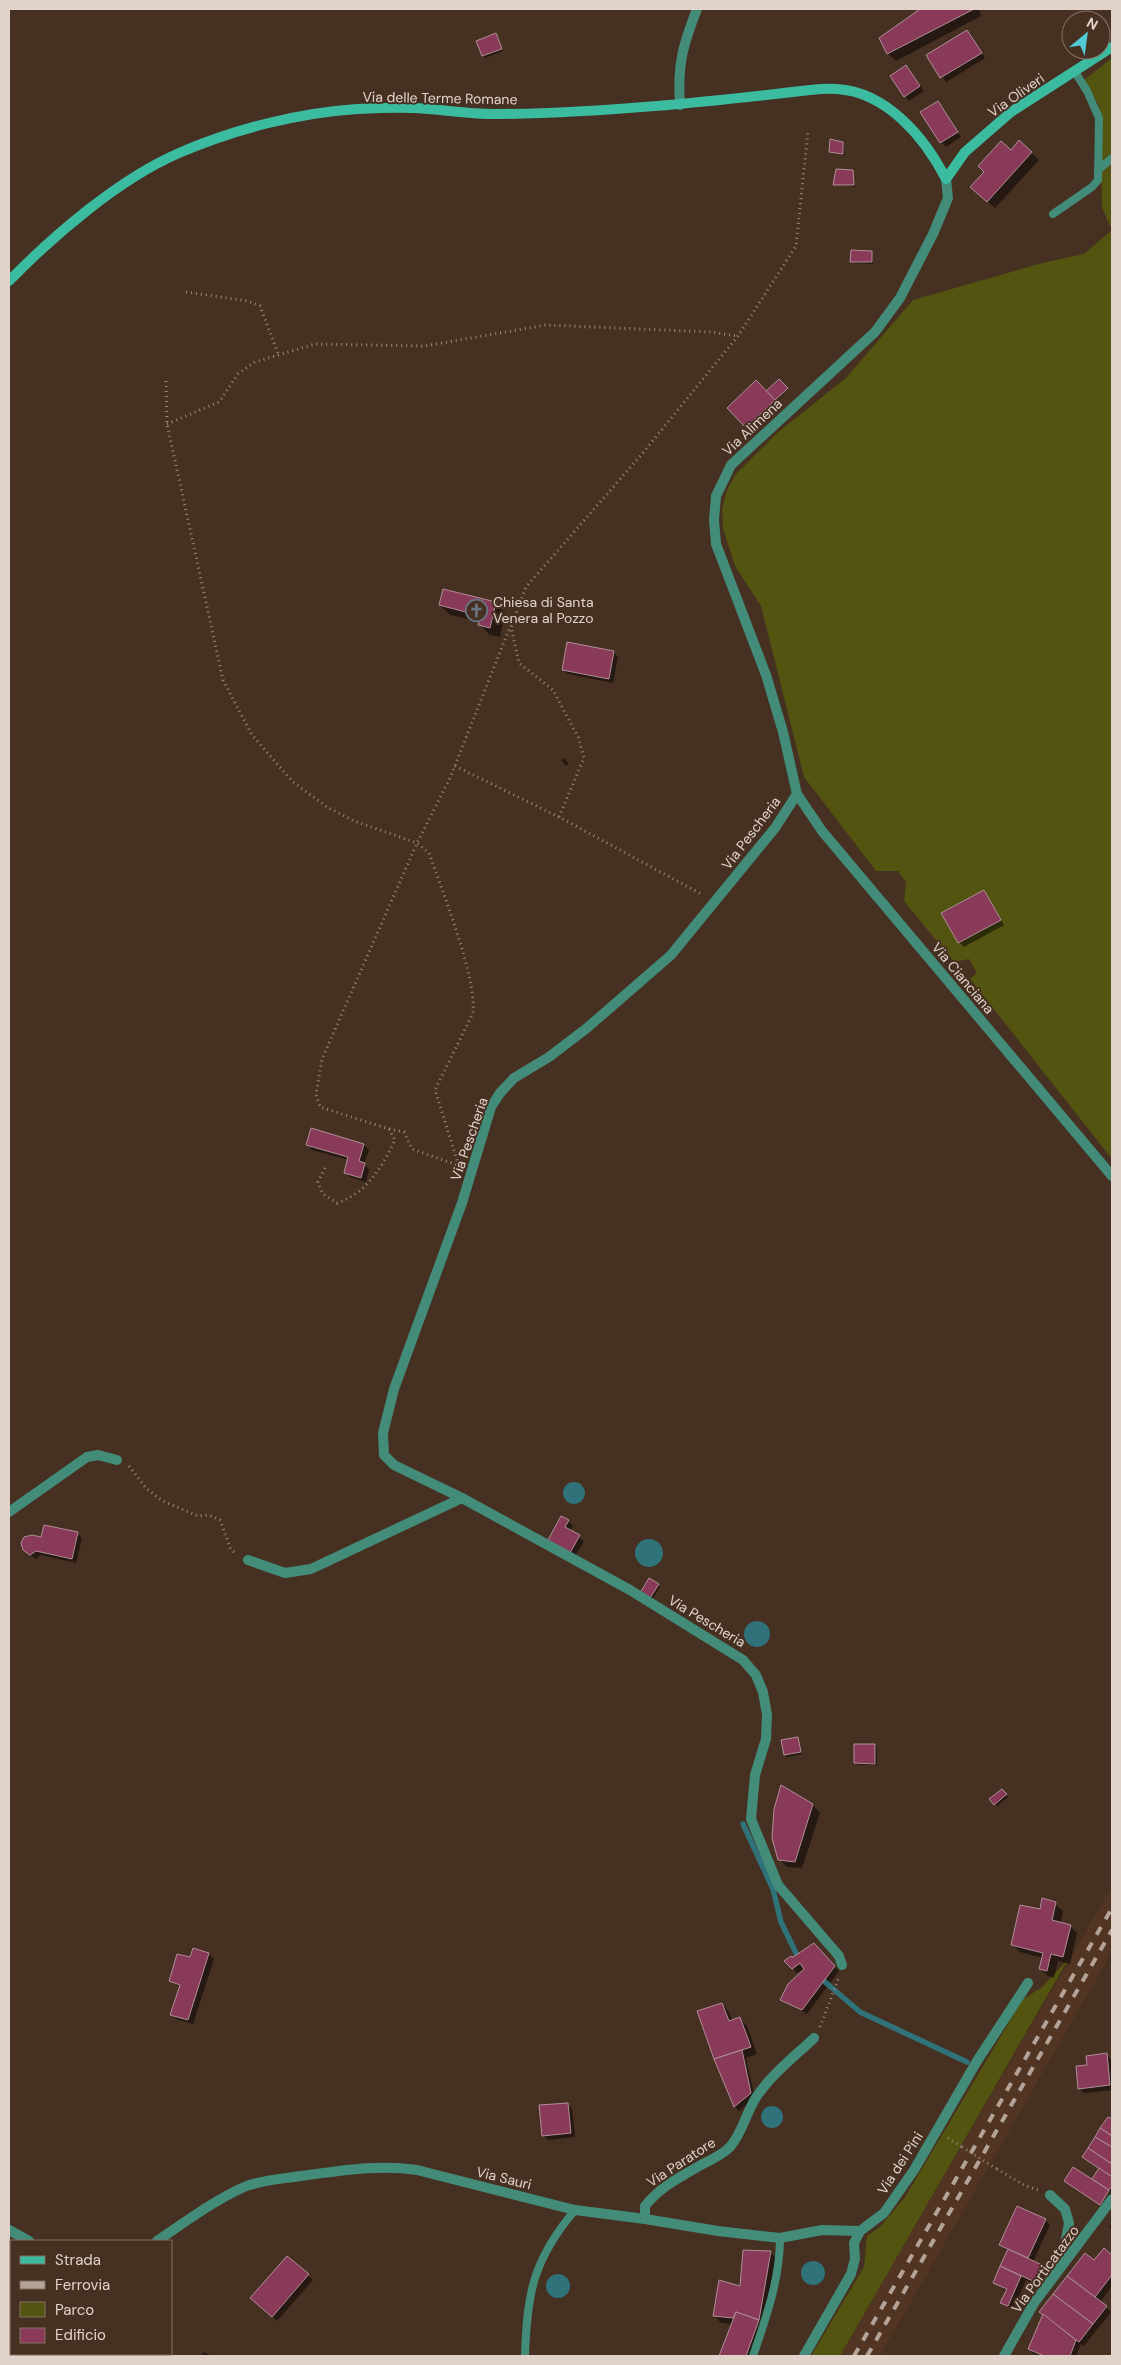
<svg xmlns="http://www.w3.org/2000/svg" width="1121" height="2365" font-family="'DM Sans',sans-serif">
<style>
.built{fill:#513422}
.green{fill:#525410}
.water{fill:#2f7279}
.shadow{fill:#0007}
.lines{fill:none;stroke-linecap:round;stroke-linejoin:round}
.stream{stroke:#2f7279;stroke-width:5.5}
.building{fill:#893a58;stroke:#af8f99}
.path{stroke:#9a897d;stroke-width:3;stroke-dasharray:1 4;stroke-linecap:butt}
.lane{stroke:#438c7a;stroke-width:8}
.street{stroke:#438c7a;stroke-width:10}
.secondary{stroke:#3bbca1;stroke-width:10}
.rail{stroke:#b4a399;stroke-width:4;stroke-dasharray:9 9;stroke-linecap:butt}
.path-bridge{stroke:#9a897d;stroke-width:3;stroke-dasharray:1 4;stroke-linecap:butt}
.labels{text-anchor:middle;stroke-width:4;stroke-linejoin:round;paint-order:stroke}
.street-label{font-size:14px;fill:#e1d3ca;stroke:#463021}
.poi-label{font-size:14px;fill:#e1d3ca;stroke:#463021;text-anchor:start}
</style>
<rect width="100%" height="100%" fill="#463021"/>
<path class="built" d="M1112 1886V1952L880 2356H840Z"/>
<g class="green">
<path d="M1112 58V230L1102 208 1099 106 1084 80Z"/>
<path d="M1112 230V1159L970 979 977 973 969 959 954 962 904 901 906 882 898 871H876L804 777 761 606 735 566 723 529 722 509 727 490 736 474 777 433 846 378 913 300 1042 263 1084 254Z"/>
<path d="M1069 1958 840 2356H811L864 2267 867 2236 880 2227 905 2197 1023 1999 1041 1988Z"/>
</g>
<g class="water">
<circle cx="574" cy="1493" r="11"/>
<circle cx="649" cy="1553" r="14"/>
<circle cx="757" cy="1634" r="13"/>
<circle cx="772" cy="2117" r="11"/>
<circle cx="813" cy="2273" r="12"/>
<circle cx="558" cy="2286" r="12"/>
</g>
<g class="shadow">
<path d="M922 9H979L981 16 896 61 888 54 881 39Z"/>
<path d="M967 32 985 58 946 82 928 56Z"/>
<path d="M496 35 503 51 485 58 478 42Z"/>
<path d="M906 66 924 91 909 101 905 96Z"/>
<path d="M938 103 961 137 946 147 941 142Z"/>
<path d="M1020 142 1039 160 995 208 979 194Z"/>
<path d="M843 143 845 155 830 152Z"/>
<path d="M852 171 855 187 834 184Z"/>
<path d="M872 252 873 264 854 263 852 261Z"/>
<path d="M788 390 776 403 779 406 751 432 729 408 774 400 775 402Z"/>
<path d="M496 603 505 613 500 637 490 635 480 625 481 622 450 615 440 605Z"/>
<path d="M613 652 618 657 613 683 568 674 563 670Z"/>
<path d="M564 758 569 764 566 766 561 760Z"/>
<path d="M984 891 1004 925 964 947 959 942Z"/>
<path d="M312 1130 364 1145 369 1150 364 1164 369 1169 366 1182 350 1177 345 1172 349 1160 312 1150 308 1145Z"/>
<path d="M568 1521 573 1526 570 1531 584 1541 575 1556 554 1545Z"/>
<path d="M77 1534 82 1538 76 1563 41 1555 36 1559 29 1554 42 1538Z"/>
<path d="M658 1585 660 1587 652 1599 643 1594Z"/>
<path d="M798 1738 802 1754 787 1757 785 1755Z"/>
<path d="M875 1745 877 1747V1765H858L856 1763Z"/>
<path d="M781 1787 813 1805 820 1813 802 1868 787 1867 779 1859Z"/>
<path d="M1002 1790 1008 1797 997 1806 991 1799Z"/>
<path d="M1055 1904 1063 1911 1060 1924 1070 1926 1077 1933 1070 1964 1058 1961 1054 1978 1048 1976 1041 1969 1043 1958 1020 1952 1012 1944Z"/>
<path d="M814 1944 839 1971 807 2014 782 1999 807 1967 797 1973 786 1961 793 1959Z"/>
<path d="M194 1949 209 1954 214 1959 193 2024 176 2019 172 2014 180 1987 170 1981 191 1959Z"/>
<path d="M722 2004 729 2012 732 2021 740 2018 747 2026 757 2054 746 2058 755 2098 739 2111 735 2107 715 2059 699 2012Z"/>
<path d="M1106 2055 1111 2059 1112 2090 1084 2093 1079 2088 1089 2066Z"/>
<path d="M567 2104 572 2109 575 2137 548 2140 543 2135Z"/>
<path d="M1109 2118 1112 2121V2190L1110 2193 1112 2195 1101 2206 1111 2191H1108L1099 2204 1065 2181 1098 2183 1094 2179 1100 2169 1084 2157Z"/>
<path d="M1017 2207 1046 2220 1050 2225 1033 2262 1046 2271 1039 2286 1026 2280 1013 2310 1002 2303 1007 2291 994 2282 1008 2251 1000 2245Z"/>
<path d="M1112 2222V2230L1109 2227Z"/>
<path d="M1104 2250 1112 2256V2286L1100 2302 1111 2312 1084 2346 1081 2344 1076 2356H1040L1034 2354 1029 2349 1044 2315 1041 2312 1085 2255 1094 2262Z"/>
<path d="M770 2252 778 2260 766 2327 752 2356H721L732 2324 721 2323 714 2315Z"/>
<path d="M287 2257 313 2280 277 2321 256 2303Z"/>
<path d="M203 2352 213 2356H201Z"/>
</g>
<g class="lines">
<g class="stream">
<path d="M743 1824 773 1889 781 1922 797 1955"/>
<path d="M824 1981 860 2012 967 2062"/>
</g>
</g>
<g class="building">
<path d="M920 9H974L887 54 879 38Z"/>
<path d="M967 30 982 53 940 78 926 55Z"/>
<path d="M496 33 502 49 482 56 476 41Z"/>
<path d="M906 65 920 86 904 97 890 76Z"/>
<path d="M938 101 958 132 940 143 920 112Z"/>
<path d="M830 139 843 142V154L829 152Z"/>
<path d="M1019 140 1032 152 987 202 970 187 984 172 978 166 1001 141 1011 150Z"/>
<path d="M836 169 853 170 854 185H833Z"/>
<path d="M851 250 872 251V262H850Z"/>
<path d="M779 379 788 388 775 400 766 391Z"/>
<path d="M756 380 775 400 746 428 727 408Z"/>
<path d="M443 589 496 602 490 628 478 625 481 616 439 605Z"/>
<path d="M567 642 614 651 609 679 562 670Z"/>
<path d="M984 890 1001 920 958 943 941 913Z"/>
<path d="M311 1128 364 1144 359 1161 365 1163 361 1178 344 1173 348 1157 306 1145Z"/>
<path d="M561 1516 569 1520 565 1527 580 1535 570 1553 548 1540Z"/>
<path d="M44 1525 78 1532 72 1559 36 1551 30 1555 23 1550 21 1543 24 1537 32 1535 41 1537Z"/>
<path d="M649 1578 659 1584 650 1598 640 1593Z"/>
<path d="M798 1737 801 1752 784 1755 781 1740Z"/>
<path d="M854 1744H875V1764L854 1763Z"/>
<path d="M781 1785 813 1804 795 1862 778 1860 772 1838 774 1809Z"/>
<path d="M1002 1789 1007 1794 994 1805 989 1799Z"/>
<path d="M1042 1898 1056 1902 1052 1920 1071 1925 1063 1957 1051 1954 1047 1971 1039 1969 1043 1953 1011 1945 1020 1905 1040 1909Z"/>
<path d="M814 1943 835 1966 802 2010 780 2000 788 1984 804 1969 800 1963 792 1969 784 1961 791 1956 793 1957Z"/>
<path d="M193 1948 209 1953 188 2020 170 2015 180 1985 169 1981 177 1954 190 1957Z"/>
<path d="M722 2003 729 2021 740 2017 751 2047 714 2059 697 2011Z"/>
<path d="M742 2050 751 2093 734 2107 714 2059Z"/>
<path d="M1107 2053 1110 2085 1078 2089 1076 2066 1087 2065 1086 2056Z"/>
<path d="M568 2103 571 2133 542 2136 539 2105Z"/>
<path d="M1108 2117 1112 2119V2136L1100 2128Z"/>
<path d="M1100 2128 1112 2136V2147L1095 2137Z"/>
<path d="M1095 2137 1112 2147V2164L1088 2148Z"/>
<path d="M1088 2148 1112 2164V2177L1082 2157Z"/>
<path d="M1073 2167 1109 2190 1100 2205 1064 2181Z"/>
<path d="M1099 2168 1112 2177V2186L1109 2190 1092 2179Z"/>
<path d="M1017 2206 1046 2219 1028 2258 999 2245Z"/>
<path d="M1104 2248 1112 2255V2275L1095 2297 1067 2276 1085 2253 1094 2260Z"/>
<path d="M1008 2249 1042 2265 1035 2282 1000 2266Z"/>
<path d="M743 2250 771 2251 759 2320 736 2312 733 2318 713 2316 719 2280 740 2286Z"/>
<path d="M287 2256 309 2274 272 2317 250 2298Z"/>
<path d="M1000 2266 1021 2276 1008 2306 1000 2303 1007 2289 993 2283Z"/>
<path d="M1067 2276 1107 2306 1093 2324 1053 2294Z"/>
<path d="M1053 2294 1093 2324 1079 2342 1039 2312Z"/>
<path d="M736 2312 759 2320 746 2356H719Z"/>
<path d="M1043 2314 1076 2340 1070 2356H1044L1028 2349Z"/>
</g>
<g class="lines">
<g class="path">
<path d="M186 292 248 301 260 306 279 356"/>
<path d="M166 381 167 424 223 680 252 735 293 782 327 807 354 821 417 843 429 853C442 890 477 978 473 1013L435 1090 458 1163"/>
<path d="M167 424 219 402 238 374 255 362 315 344 425 346 546 325 710 332 738 336"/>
<path d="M455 766 559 817 703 895"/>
<path d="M559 817 584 758 578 737 553 690 519 663 511 627 526 587 642 454 738 336 796 246 808 131"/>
<path d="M389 1129 404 1132 412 1149 460 1166"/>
<path d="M325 1168 318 1182 323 1194 337 1203C367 1193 382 1167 395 1140L389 1129 320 1107 316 1095 322 1059 417 843 450 778 510 627"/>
<path d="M129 1466 146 1488 161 1500 198 1516 209 1515 220 1520 231 1550 235 1553"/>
<path d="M820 2027 839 1977"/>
<path d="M948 2138 962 2147"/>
<path d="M997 2169 1024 2185 1038 2190"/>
</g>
<g class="lane">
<path d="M1098 170 1112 158"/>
<path d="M1053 214 1092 187 1098 180 1099 118 1087 91 1075 72"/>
<path d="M525 2356C527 2293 533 2260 575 2210"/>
<path d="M753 2356C766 2318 780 2279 780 2238"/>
</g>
<g class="street">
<path d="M680 105C677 65 683 45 697 9"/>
<path d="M946 179 948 198 933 234 900 298 875 332 731 465 716 496 714 520 716 544 766 675 783 732 797 794 822 831 1112 1176"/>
<path d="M797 794 775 828 671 955 587 1028 549 1057 514 1078 500 1093 491 1107 462 1203 394 1389 383 1433 384 1455 394 1465 462 1498 630 1590 743 1660 756 1675 763 1692 767 1715 766 1739 755 1775 751 1819 778 1885 839 1956 842 1965"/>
<path d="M9 1512 87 1457 98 1455 117 1460"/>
<path d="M248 1560 285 1573 311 1569 462 1498"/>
<path d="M1050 2195 1065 2209 1069 2223 1061 2267"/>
<path d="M645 2219V2206C660 2187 680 2177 701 2165 711 2160 722 2155 730 2147 743 2132 746 2112 757 2096 772 2074 794 2057 814 2038"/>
<path d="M9 2230 29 2241"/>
<path d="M157 2241C185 2222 213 2201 244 2187 261 2180 282 2179 300 2176 340 2171 377 2164 417 2170L575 2210 645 2219 718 2231 780 2238 822 2230 860 2231"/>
<path d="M804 2356 851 2274 855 2259 854 2243 860 2231 884 2213 914 2170 977 2061 1028 1983"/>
<path d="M1004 2356 1034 2303 1112 2199"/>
</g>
<path class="secondary" d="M9 281C54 235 119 179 179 153 234 129 298 113 357 109 376 108 395 107 413 108 442 109 470 115 499 114 603 113 706 102 810 90 819 89 828 88 837 89 887 92 925 138 946 179L965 152 1011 112 1112 47"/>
<g class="rail">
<path d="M854 2356 1112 1908"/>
<path d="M867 2356 1112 1930"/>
</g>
<path class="path-bridge" d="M962 2147 997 2169"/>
</g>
<defs>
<symbol id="church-ring" viewBox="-11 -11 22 22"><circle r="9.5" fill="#463021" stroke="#6b7280" stroke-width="1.5"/><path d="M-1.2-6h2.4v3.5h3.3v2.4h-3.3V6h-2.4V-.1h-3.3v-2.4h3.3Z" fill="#6b7280"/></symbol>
</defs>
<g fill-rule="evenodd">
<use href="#church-ring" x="464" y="598" width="25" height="25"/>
</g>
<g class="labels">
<g class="street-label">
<text transform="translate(1016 95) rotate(-35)" y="5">Via Oliveri</text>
<text transform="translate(440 98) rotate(1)" y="5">Via delle Terme Romane</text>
<text transform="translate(752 427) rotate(-43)" y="5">Via Alimena</text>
<text transform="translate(751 833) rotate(-53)" y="5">Via Pescheria</text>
<text transform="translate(963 978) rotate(50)" y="5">Via Cianciana</text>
<text transform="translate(469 1139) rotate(-71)" y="5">Via Pescheria</text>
<text transform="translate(707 1621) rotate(31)" y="5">Via Pescheria</text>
<text transform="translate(681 2162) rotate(-33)" y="5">Via Paratore</text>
<text transform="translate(900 2163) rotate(-57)" y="5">Via dei Pini</text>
<text transform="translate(504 2178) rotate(14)" y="5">Via Sauri</text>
<text transform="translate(1045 2269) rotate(-54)" y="5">Via Porticatazzo</text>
</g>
<g class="poi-label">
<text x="493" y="607">Chiesa di Santa<tspan x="493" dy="16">Venera al Pozzo</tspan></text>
</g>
</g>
<rect width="1121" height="2365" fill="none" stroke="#e1d3ca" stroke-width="20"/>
<rect x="10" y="2240" width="162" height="115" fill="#463021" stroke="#847165"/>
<rect x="20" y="2256" width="25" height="8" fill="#3bbca1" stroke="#847165"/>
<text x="55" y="2265" font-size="15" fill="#e1d3ca">Strada</text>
<rect x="20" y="2281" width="25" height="8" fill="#b4a399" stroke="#847165"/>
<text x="55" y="2290" font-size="15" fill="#e1d3ca">Ferrovia</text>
<rect x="20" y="2302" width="25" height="15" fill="#525410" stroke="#847165"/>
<text x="55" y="2315" font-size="15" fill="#e1d3ca">Parco</text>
<rect x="20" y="2328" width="25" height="15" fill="#893a58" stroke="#847165"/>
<text x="55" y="2340" font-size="15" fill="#e1d3ca">Edificio</text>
<g transform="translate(1086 35) rotate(29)"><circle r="24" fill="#463021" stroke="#847165"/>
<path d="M0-4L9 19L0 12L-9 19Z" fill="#52cbd8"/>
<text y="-8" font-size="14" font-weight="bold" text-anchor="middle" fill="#e1d3ca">N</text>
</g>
</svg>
